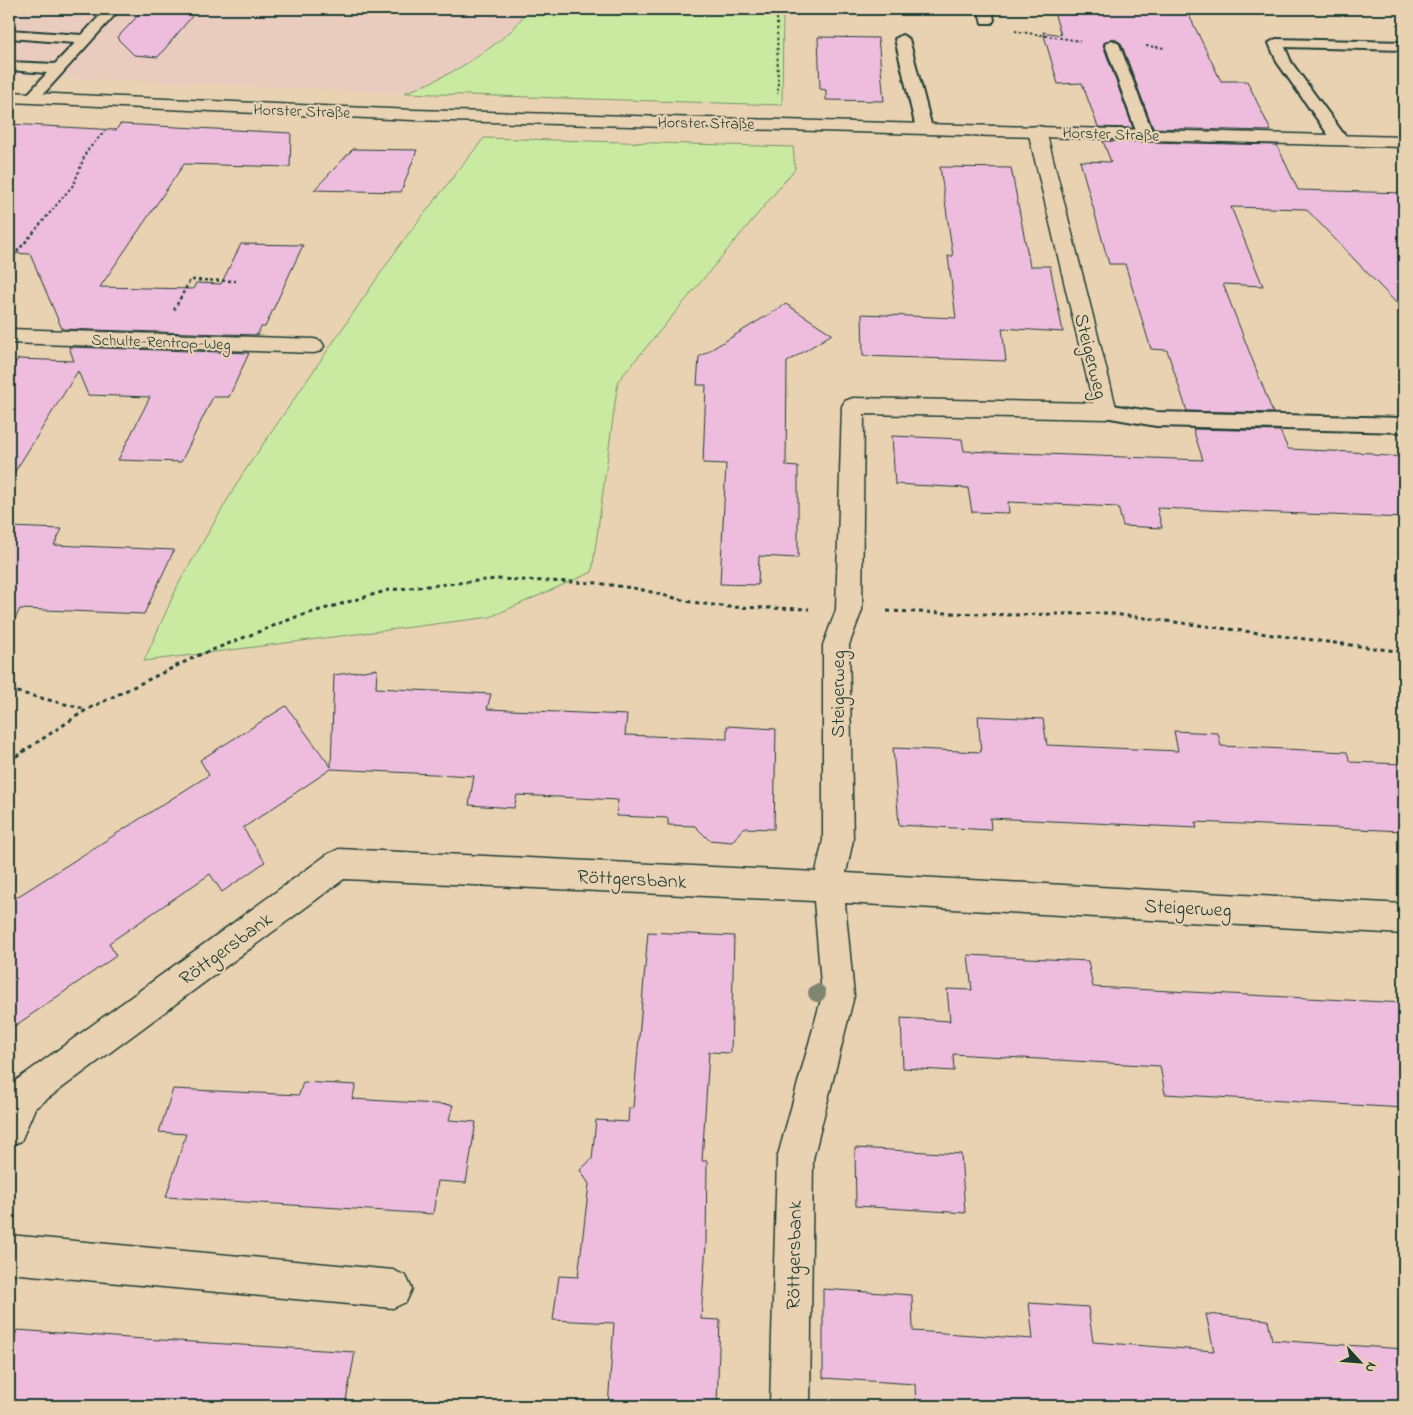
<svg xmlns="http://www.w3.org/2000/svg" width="1413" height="1415" font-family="'Indie Flower',sans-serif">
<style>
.built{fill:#eaccbf}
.green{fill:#cbeaa1;stroke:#75946a}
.building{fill:#eebdde;stroke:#1f3d34}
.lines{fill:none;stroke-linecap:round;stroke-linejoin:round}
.service-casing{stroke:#1f3d34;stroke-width:4}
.minor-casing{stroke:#1f3d34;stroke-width:3}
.secondary-casing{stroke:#1f3d34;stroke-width:3}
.path-far2{stroke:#1f3d34;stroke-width:2;stroke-dasharray:2.5 2.5;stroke-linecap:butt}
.path-far1{stroke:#1f3d34;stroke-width:2.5;stroke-dasharray:3 3;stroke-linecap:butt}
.path{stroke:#1f3d34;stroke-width:3;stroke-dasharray:4 4;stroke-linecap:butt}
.service{fill:#e9d2b2;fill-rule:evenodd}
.minor{fill:#e9d2b2;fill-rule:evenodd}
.secondary{fill:#e9d2b2;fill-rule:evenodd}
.tree{fill:#7f856f}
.labels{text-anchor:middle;stroke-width:4.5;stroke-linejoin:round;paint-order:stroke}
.far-street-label{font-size:16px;fill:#1f3d34;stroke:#e9d2b2}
.street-label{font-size:20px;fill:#1f3d34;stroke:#e9d2b2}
</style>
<rect width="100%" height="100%" fill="#e9d2b2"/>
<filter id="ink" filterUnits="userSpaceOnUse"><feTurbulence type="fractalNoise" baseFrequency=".02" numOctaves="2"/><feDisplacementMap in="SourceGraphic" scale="10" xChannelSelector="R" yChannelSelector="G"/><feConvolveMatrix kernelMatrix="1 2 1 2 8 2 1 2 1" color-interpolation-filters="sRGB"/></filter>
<g filter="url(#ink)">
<path class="built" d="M9 9H529L513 29 479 56 423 87 404 93 9 75Z"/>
<g class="green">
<path d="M529 9H783L782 105 404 93C442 80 482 57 512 30 518 24 523 16 529 9Z"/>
<path d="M484 138 793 147 795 169 618 381 592 572 490 617 144 661 179 583 242 475 402 242Z"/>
</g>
<g class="building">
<path d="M144 9H198L158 57 134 55 117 38Z"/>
<path d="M1053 9H1186L1221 81H1247L1271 131 1153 128 1121 43 1113 38 1103 45 1133 128 1098 127 1082 83 1058 84 1043 32 1061 35Z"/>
<path d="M818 37 878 38 884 101 826 100V90L820 89Z"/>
<path d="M9 124 116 130 120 124 291 133 290 167 184 164 100 287 193 289 196 283 221 284 241 244 303 245 265 327H261L257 335 62 329 30 254 9 253Z"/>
<path d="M1103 141 1277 145 1298 190 1404 193V311L1306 209 1231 207 1263 286 1223 284 1273 413 1187 411 1167 350 1151 349 1125 264H1109L1080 161 1111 162Z"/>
<path d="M353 149 417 150 401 192 314 190Z"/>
<path d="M940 167 1011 168 1030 266H1050L1063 332 1002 328 1006 361 863 356 862 314 956 318 948 256H953Z"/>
<path d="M786 304 832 334 787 362 786 466 798 467V558L759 556 758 585 720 584 726 464 703 463 706 385H697L699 357Z"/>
<path d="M69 347 249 353 229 397H213L181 462 118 460 150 397 88 395 78 371 9 481V372L18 359 74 361Z"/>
<path d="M1193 429 1280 431 1288 449 1372 453 1373 455 1404 457V518L1157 508 1162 528 1123 526 1118 507 1008 502 1009 513 972 512 968 488 895 484 892 436 962 439 964 451 1203 460Z"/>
<path d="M9 527 62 529 54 545 174 550 144 614 20 609 9 631Z"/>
<path d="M377 669 376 688 491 694 487 709 627 715 625 735 727 739V726L776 729 774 829 743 828 732 842 709 840 695 826 668 825V818L616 816 618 800 517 795 514 808 469 805 474 776 331 769 243 828 265 862 222 892 210 874 109 943 116 956 9 1030V902L209 775 200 760 286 706 331 767 334 675Z"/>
<path d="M978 716 1043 719 1047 745 1178 751 1174 731 1218 733 1221 746 1347 752 1350 762 1404 764V831L1195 822 1197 828 990 818 991 830 899 825 893 748 981 752Z"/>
<path d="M648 932 734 936 731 1053 709 1052 702 1161H707L706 1243 701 1319 720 1320 717 1406H608L614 1323 553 1320 559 1276 578 1277 589 1184 580 1170 592 1159 596 1120 628 1122 629 1108H633Z"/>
<path d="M968 955 1088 961 1093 987 1404 1003V1108L1165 1094 1160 1066 953 1054 954 1071 903 1068 901 1018 950 1021 947 989 972 990Z"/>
<path d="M303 1082 356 1085 352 1099 453 1105 449 1120 476 1122 466 1183 438 1181 433 1214 166 1197 186 1134 159 1132 173 1089 299 1095Z"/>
<path d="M855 1148 961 1154 965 1213 856 1206Z"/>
<path d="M823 1289 912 1295 913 1331 1033 1339 1029 1303 1088 1307 1093 1342 1214 1351 1206 1314 1268 1320 1272 1340 1404 1349V1406H916L915 1384 823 1378Z"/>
<path d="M17 1330 128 1338 355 1352 345 1406H9V1352Z"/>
</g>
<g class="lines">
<defs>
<g id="service">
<path d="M106 9H120L37 101H27L25 98 27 95 47 73 9 70V62L55 64 75 43 9 38V30L82 35Z"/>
<path d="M978 9H992L994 20 992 23H982Z"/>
<path d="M902 35 909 39 932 128 929 131H919L916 128 895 39Z"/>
<path d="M1276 39 1404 42V50L1285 47 1291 62 1348 140 1346 143H1334L1277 62 1269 43Z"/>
<path d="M1112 40 1119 44 1153 134 1150 137H1140L1137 134 1105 44Z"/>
<path d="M1106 404 1156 412 1403 418 1404 432 1156 426 1099 416 1096 411 1099 406Z"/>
</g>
<g id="minor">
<path d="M1037 126 1043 127 1046 131 1117 411 1114 416 1106 419 864 414 862 610 849 645 853 840 846 873 1404 904V934L845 903 854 996 813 1159 810 1406H770L777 1159 822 996 814 901 344 879 35 1108 21 1141 9 1146V1088L11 1084 328 854 339 849 816 872 823 840V645L836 610 842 406 845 401 853 398 1093 403 1028 131 1031 127Z"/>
<path d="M9 329 314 339 321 341 324 346 321 351 314 353 9 343Z"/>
<path d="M9 1235 393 1270 406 1276 412 1289 406 1302 393 1308 9 1273Z"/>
</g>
<path id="secondary" d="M9 92 413 110 1404 137V147L413 120 9 102Z"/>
</defs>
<use href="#service" class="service-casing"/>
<use href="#minor" class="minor-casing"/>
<use href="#secondary" class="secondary-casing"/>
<g class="path-far2">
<path d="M774 9 777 12 778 94"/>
<path d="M929 9 955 14"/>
<path d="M1015 31 1080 41"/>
<path d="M1146 46 1166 48"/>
<path d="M33 233 74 184 86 152 105 131"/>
</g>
<g class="path-far1">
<path d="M9 261 34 232"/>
<path d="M174 310 190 280 236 281"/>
</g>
<g class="path">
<path d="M887 611 1011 615 1106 613 1404 652"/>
<path d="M9 690 85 709"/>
<path d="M9 761 86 710 197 656 296 617 389 590 496 579 597 583 639 589 691 602 728 607 809 609"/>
</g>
<use href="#service" class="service"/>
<use href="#minor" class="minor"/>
<use href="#secondary" class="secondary"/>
</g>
<circle class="tree" cx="817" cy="993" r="9"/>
</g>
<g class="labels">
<g class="far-street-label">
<text transform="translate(302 110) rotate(2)" y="6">Horster Straße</text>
<text transform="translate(706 122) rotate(1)" y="6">Horster Straße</text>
<text transform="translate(1111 133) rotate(2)" y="6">Horster Straße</text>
<text transform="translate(161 341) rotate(2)" y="6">Schulte-Rentrop-Weg</text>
</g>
<g class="street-label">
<text transform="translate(1092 356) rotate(76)" y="7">Steigerweg</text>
<text transform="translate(837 694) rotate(-90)" y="7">Steigerweg</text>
<text transform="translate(632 878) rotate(3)" y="7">Röttgersbank</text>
<text transform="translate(1188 907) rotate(3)" y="7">Steigerweg</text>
<text transform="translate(225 948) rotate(-36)" y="7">Röttgersbank</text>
<text transform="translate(793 1255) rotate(-89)" y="7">Röttgersbank</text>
</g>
</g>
<rect width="1413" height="1415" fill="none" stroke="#e9d2b2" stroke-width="30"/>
<rect x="15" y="15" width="1383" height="1385" fill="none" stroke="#1f3d34" stroke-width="2" filter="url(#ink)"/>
<g transform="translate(1360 1362) rotate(116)" stroke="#e9d2b2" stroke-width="4" paint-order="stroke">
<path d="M0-4L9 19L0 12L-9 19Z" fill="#1f3d34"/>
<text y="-8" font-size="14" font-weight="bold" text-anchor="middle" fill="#1f3d34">N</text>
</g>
</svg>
